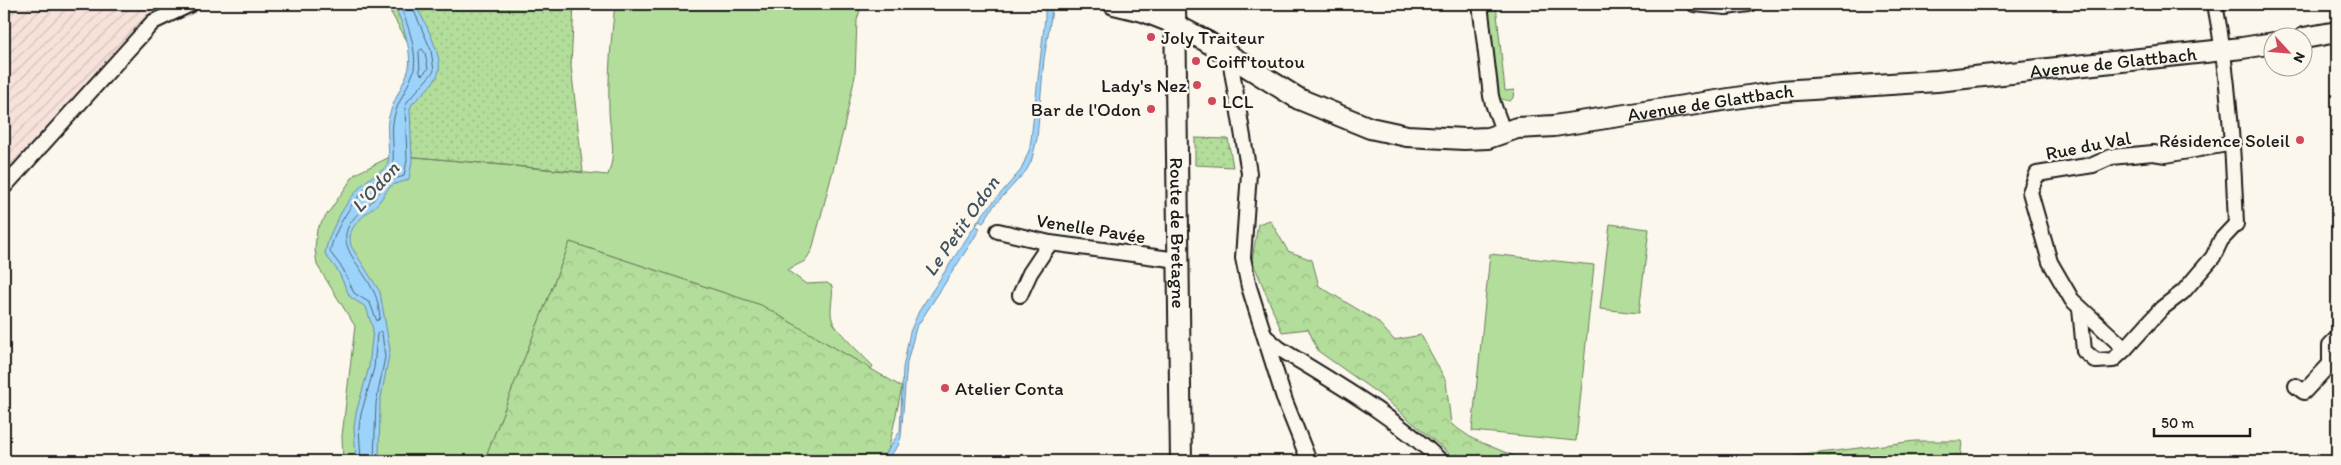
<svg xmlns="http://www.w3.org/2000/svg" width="2341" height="465" font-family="Itim,sans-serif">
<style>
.industrial{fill:url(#industrial-furrows)}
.grass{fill:#b3dd9a;stroke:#687c5b}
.forest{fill:url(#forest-crowns);stroke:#687c5b}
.park{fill:url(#park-dots);stroke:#687c5b}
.water{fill:#9cd3fb;stroke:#698aa2}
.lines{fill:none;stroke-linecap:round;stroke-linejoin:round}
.shore{stroke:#4f6575;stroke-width:1}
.street-casing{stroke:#1c1c1c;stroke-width:18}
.secondary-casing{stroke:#1c1c1c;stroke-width:24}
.street{stroke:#fbf7ec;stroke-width:14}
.secondary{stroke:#fbf7ec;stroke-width:20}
.poi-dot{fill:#d1495b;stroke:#fbf7ec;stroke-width:2}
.labels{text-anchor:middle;stroke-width:5;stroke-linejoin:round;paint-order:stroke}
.poi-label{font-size:19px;fill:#1c1c1c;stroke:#fbf7ec;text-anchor:start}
.street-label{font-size:19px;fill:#1c1c1c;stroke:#fbf7ec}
.water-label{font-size:20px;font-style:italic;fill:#42535f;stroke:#fbf7ec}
</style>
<defs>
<pattern id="industrial-furrows" width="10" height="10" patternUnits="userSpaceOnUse" patternTransform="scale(1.25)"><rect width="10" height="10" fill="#f7e2da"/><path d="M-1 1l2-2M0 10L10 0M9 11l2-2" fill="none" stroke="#d3c1ba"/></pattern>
<pattern id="forest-crowns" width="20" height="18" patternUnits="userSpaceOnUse" patternTransform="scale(1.25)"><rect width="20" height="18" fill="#b3dd9a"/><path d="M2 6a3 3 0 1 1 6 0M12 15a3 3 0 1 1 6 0" fill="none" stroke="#99bd84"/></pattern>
<pattern id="park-dots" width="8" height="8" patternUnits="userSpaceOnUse" patternTransform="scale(1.25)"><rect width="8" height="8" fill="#b3dd9a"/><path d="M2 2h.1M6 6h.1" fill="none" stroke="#99bd84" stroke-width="1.8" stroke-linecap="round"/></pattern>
</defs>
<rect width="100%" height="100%" fill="#fbf7ec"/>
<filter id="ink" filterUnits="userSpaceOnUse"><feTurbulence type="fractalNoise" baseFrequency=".02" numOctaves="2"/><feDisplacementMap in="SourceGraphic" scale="10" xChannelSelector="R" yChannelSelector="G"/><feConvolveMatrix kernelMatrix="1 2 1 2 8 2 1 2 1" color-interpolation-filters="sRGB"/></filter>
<g filter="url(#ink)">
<path class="industrial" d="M4 4H199L194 14 163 26 4 199Z"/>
<g class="grass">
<path d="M615 4H862L857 20 855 76 843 132 812 250 805 261 787 270 806 284 827 283 832 286C834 297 828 311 833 322 837 331 865 358 873 366L871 369 761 305 570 242 484 461H343L342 436 355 326 317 265 315 249 317 229 355 174 394 155 608 175C617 150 610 136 609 111 608 75 611 39 615 4Z"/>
<path d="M1485 4H1496L1505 91 1514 90 1513 98 1510 101 1500 99 1498 93H1495Z"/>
<path d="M1610 224 1649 229 1639 313 1600 309Z"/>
<path d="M1490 254 1594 265 1576 441 1472 431Z"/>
</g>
<g class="forest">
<path d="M1270 220 1288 251 1312 260 1319 286 1377 321 1394 340 1421 335 1446 381 1451 424 1473 439 1526 461H1458L1380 395 1318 351 1308 329 1282 332 1252 260 1258 224Z"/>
<path d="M570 242 761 305 902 387 886 461H484Z"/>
<path d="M1915 441H1962L1960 461H1755Z"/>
</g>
<g class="park">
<path d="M386 4H574L571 66 583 172 394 155 397 95 422 67Z"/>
<path d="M1195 138 1228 139 1233 167 1195 165Z"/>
</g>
<g class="water">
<path d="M393 4H415C423 19 445 58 438 74 435 83 419 97 412 104L410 109 412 161 409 179C403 183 396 182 391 186 386 190 383 197 379 202 368 215 345 224 351 246L380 292 390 350 380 403 379 461H356L354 427 356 413 369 367 373 329 366 307 350 297 338 271 325 254C328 231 350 193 369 179 374 175 383 171 387 165 391 159 386 130 388 120 392 103 401 89 407 74 415 57 402 19 393 4Z"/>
<path d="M1045 4H1053L1044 59 1037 139 1031 162 1026 171 993 207 983 223 979 221 976 226 980 228 973 240 916 328 907 362 901 437 898 446 886 461H881L900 431 903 368 910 332 919 311 982 215 1021 170 1030 148 1045 18Z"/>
</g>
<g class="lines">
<g class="shore">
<path d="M399 4C407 21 419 54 413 73 407 90 395 105 393 123 391 134 396 160 391 168 386 175 377 179 370 184 353 200 334 229 330 252L343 269 354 293 370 303 377 321 380 318C379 310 378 300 374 292 355 254 324 239 369 204 377 198 381 185 390 180 394 178 400 178 404 176L407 160 405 107 408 101 434 71 431 50 411 4"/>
<path d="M422 49 425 53 428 69 422 75 420 73 419 52Z"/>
<path d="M361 461 359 427 361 414 374 368 377 334 380 331 382 333 385 357 376 403 374 461"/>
</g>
<defs>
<g id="street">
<path d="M1480 4 1491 96C1494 110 1500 119 1503 133"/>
<path d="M1694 4 1726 7 1749 4"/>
<path d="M2215 4C2229 76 2233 150 2236 224L2221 240 2213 257 2183 292 2162 308 2125 349 2072 300 2050 262 2030 192 2037 174 2093 165 2111 157 2153 153 2166 155 2233 143"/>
<path d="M1234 59 1231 65 1249 173 1243 258 1249 287 1285 401 1309 461"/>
<path d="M4 187 153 22 191 4"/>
<path d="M998 231 1050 243 1178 260"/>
<path d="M1020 295 1030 273 1050 243"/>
<path d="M2080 308 2084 351 2096 361 2113 360 2125 349"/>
<path d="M1267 338 1280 349C1335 383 1394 416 1441 461"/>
<path d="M2337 338 2330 345V364L2337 370"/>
<path d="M2296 386 2304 392 2330 364"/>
</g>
<g id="secondary">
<path id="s1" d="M1114 4 1143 11 1166 20 1206 41 1299 99 1370 128 1407 136 1464 139 1488 138 1517 128 1554 126 1781 91 1937 81 2242 48 2274 43"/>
<path id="s2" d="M1175 4 1181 461"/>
<path d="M2304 38 2337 32"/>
</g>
</defs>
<use href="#street" class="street-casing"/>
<use href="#secondary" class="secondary-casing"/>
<use href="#street" class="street"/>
<use href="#secondary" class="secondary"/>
</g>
</g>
<g class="poi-dot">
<circle cx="1151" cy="37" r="5"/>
<circle cx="1196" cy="61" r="5"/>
<circle cx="1197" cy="85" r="5"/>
<circle cx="1212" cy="101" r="5"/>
<circle cx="1151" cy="109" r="5"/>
<circle cx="2300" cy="140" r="5"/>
<circle cx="945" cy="388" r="5"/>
</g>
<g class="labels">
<g class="poi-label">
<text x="1161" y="44">Joly Traiteur</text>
<text x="1206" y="68">Coiff'toutou</text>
<text x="1187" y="92" text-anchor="end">Lady's Nez</text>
<text x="1222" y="108">LCL</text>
<text x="1141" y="116" text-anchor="end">Bar de l'Odon</text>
<text x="2290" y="147" text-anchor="end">Résidence Soleil</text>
<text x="955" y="395">Atelier Conta</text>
</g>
<g class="street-label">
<text dy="7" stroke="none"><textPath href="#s1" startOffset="1036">Avenue de Glattbach</textPath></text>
<text dy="7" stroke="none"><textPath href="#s1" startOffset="631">Avenue de Glattbach</textPath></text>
<text transform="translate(2088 145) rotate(-11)" y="7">Rue du Val</text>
<text transform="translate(1091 228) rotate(9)" y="7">Venelle Pavée</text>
<text dy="7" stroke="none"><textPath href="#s2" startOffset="229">Route de Bretagne</textPath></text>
</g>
<g class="water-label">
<text transform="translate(375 187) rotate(-48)" y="7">L'Odon</text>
<text transform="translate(961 226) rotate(-55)" y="7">Le Petit Odon</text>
</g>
</g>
<rect width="2341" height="465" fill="none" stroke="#fbf7ec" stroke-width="20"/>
<rect x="10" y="10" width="2321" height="445" fill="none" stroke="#1c1c1c" stroke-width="2" filter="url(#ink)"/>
<g transform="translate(2288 52) rotate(116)"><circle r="24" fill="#fbf7ec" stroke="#a29f99"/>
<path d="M0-4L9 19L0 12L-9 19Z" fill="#d1495b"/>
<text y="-8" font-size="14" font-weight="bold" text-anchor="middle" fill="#1c1c1c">N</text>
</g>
<path d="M2154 428v8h96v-8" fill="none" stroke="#1c1c1c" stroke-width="2.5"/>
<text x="2161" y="428" font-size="15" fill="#1c1c1c" stroke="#fbf7ec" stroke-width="4" paint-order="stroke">50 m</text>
</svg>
